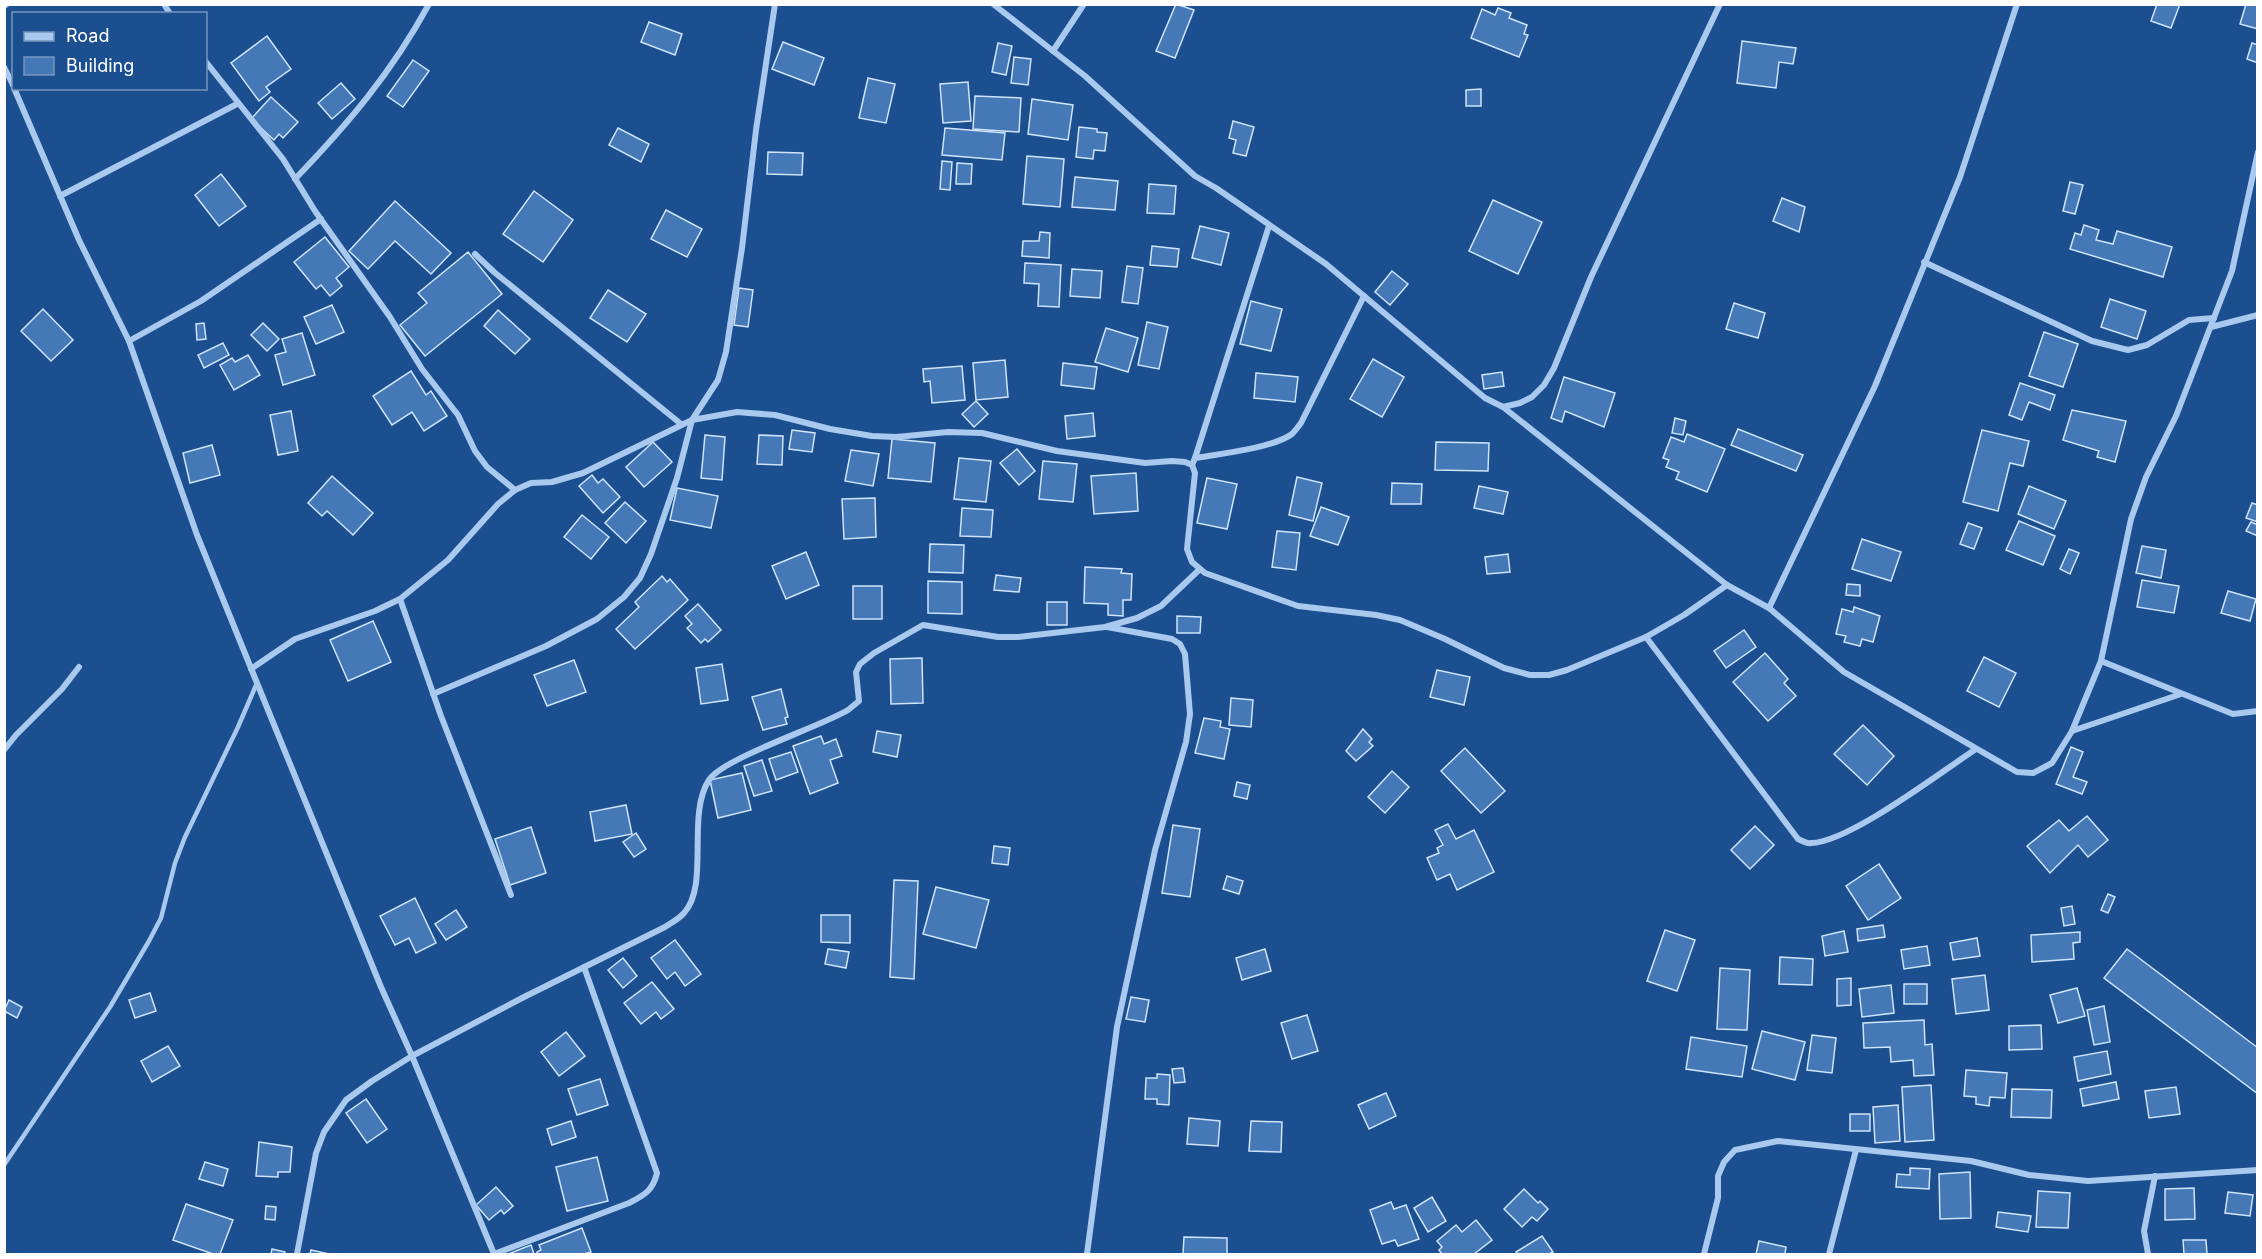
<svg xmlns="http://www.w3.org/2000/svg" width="2262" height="1259" font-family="Inter,sans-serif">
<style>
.building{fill:#4478b7;stroke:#cfe3fa;stroke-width:1.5}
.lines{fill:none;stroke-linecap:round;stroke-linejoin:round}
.service{stroke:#a9c9ee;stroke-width:4.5}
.minor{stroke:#a9c9ee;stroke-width:6}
</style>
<rect width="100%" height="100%" fill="#1b4f8f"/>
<g class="building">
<path d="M1176 4 1194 10 1175 58 1156 51Z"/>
<path d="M2157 4H2180L2171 28 2151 21Z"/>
<path d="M2246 4H2258V29L2240 24Z"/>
<path d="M1498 8 1511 13 1509 18 1527 25 1524 34 1528 35 1519 57 1471 38 1482 9 1495 15Z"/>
<path d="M649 22 682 34 675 55 641 42Z"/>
<path d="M267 36 291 69 266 87 270 92 259 101 231 63Z"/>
<path d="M1742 41 1796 48 1793 64 1779 62 1776 88 1737 83Z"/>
<path d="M783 42 824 58 814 85 772 69Z"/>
<path d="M998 43 1012 46 1006 75 992 72Z"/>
<path d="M2252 43 2258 45V63L2247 59Z"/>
<path d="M1014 57 1031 59 1028 85 1011 83Z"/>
<path d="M413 60 429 71 403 107 387 96Z"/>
<path d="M868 78 895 84 886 123 859 118Z"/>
<path d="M968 82 971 121 943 123 940 84Z"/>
<path d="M341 83 355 99 332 119 318 103Z"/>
<path d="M1481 89V106H1466V90Z"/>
<path d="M975 96 1021 98 1019 132 973 129Z"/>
<path d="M271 97 298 122 283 138 279 134 274 140 251 119Z"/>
<path d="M1032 99 1073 105 1068 140 1028 134Z"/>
<path d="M1233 121 1254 127 1246 156 1233 153 1236 140 1229 138Z"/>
<path d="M1079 127 1097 129V132L1107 133 1105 151 1094 150 1093 159 1076 157Z"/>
<path d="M618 128 649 144 641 162 609 145Z"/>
<path d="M945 128 1005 133 1002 160 942 155Z"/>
<path d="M768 152 803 153 802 175 767 174Z"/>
<path d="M1027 156 1064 159 1060 207 1023 204Z"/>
<path d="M942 161 952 162 950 190 940 189Z"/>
<path d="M957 163 972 164 971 184H956Z"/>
<path d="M221 174 246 206 219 226 195 195Z"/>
<path d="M1075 177 1118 181 1115 210 1072 207Z"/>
<path d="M2070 182 2083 185 2075 214 2063 211Z"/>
<path d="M1149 184 1176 186 1174 214 1147 213Z"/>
<path d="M534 191 573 220 543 262 503 234Z"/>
<path d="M1782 198 1805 207 1799 232 1773 221Z"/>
<path d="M1493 200 1542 222 1518 274 1469 251Z"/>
<path d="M395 201 451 253 431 274 395 241 368 269 349 251Z"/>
<path d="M666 210 702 229 687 257 651 239Z"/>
<path d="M2084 225 2099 230 2096 240 2113 244 2117 231 2172 247 2163 277 2070 249 2075 233 2081 235Z"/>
<path d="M1200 226 1229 233 1221 265 1192 258Z"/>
<path d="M1040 232 1050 233 1049 258 1022 256 1023 241H1039Z"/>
<path d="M325 237 349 267 336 278 342 286 330 296 321 285 316 289 294 262Z"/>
<path d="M1152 246 1179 249 1177 267 1150 265Z"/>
<path d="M468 252 502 294 425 356 400 325 427 303 418 293Z"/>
<path d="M1025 263 1061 265 1059 307 1038 306 1039 284 1024 283Z"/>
<path d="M1127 266 1143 268 1138 304 1122 302Z"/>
<path d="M1072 269 1102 271 1100 298 1070 296Z"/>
<path d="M1392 271 1408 284 1390 305 1375 292Z"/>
<path d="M739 288 753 290 748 327 734 325Z"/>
<path d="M608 290 646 314 627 342 590 318Z"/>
<path d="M2110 299 2146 311 2137 339 2101 327Z"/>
<path d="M1251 301 1282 309 1271 351 1240 344Z"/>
<path d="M1734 303 1765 313 1758 338 1726 329Z"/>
<path d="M332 305 344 332 316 344 304 317Z"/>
<path d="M43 309 73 340 51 361 21 331Z"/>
<path d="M498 310 530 339 515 354 484 326Z"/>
<path d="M1147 322 1168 327 1159 369 1138 365Z"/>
<path d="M204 323 206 339 197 340 196 324Z"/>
<path d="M263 323 279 339 267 351 251 335Z"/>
<path d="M1106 328 1138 338 1128 372 1095 362Z"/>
<path d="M2044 332 2078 344 2063 387 2029 376Z"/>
<path d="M302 333 315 375 283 385 275 355 286 352 282 339Z"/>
<path d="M223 343 229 355 204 368 198 355Z"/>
<path d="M248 355 260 375 234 390 220 365 232 358 235 362Z"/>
<path d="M1373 359 1404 377 1382 417 1350 399Z"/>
<path d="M1005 360 1008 397 976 400 973 363Z"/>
<path d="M1063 363 1097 367 1094 389 1061 385Z"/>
<path d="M962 366 965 400 932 403 930 381 924 382 923 369Z"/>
<path d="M411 371 426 395 431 391 447 416 424 431 412 412 392 425 373 396Z"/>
<path d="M1502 372 1504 386 1484 389 1482 375Z"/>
<path d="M1256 373 1298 377 1295 402 1254 398Z"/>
<path d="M1564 377 1615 393 1604 427 1565 411 1562 422 1551 418Z"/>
<path d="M2020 383 2055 395 2050 410 2029 402 2022 420 2009 415Z"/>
<path d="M976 401 988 414 974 427 962 414Z"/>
<path d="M2072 410 2126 421 2115 462 2097 457 2099 451 2063 440Z"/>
<path d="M291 411 298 451 278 455 270 415Z"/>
<path d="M1093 413 1095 436 1067 439 1065 416Z"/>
<path d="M1675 418 1686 421 1683 435 1672 433Z"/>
<path d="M1738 429 1803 455 1796 471 1731 445Z"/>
<path d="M792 430 815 433 812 452 789 449Z"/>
<path d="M1982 430 2029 441 2023 466 2010 463 1998 511 1963 502Z"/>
<path d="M1687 434 1725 449 1707 492 1676 479 1679 472 1666 467 1669 460 1663 458 1671 437 1684 442Z"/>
<path d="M705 435 725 437 722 480 701 478Z"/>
<path d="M759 435 783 436 782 465 757 464Z"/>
<path d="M892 439 935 443 931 482 888 478Z"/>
<path d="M653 442 672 462 644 487 626 467Z"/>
<path d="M1436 442 1489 443 1488 471 1435 470Z"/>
<path d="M212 445 220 475 190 483 183 453Z"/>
<path d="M1017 449 1035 471 1019 485 1000 463Z"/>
<path d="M851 450 879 454 873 486 845 481Z"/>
<path d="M959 458 991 461 986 502 954 499Z"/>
<path d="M1043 461 1077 464 1073 502 1039 499Z"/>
<path d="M1136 473 1138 511 1094 514 1091 476Z"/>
<path d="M592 475 598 483 603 479 620 497 603 513 579 486Z"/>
<path d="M332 476 373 513 353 535 327 511 322 516 308 503Z"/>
<path d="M1297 477 1322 483 1313 521 1289 515Z"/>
<path d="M1207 478 1237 484 1227 529 1197 523Z"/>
<path d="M1392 483 1422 484 1421 504H1391Z"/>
<path d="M1479 486 1508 492 1503 514 1474 508Z"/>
<path d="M2029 486 2066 501 2054 529 2018 514Z"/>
<path d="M677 488 718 496 711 528 670 520Z"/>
<path d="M875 498 876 537 844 539 842 499Z"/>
<path d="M625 502 646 521 626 543 605 523Z"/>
<path d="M2252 503 2258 505V522L2246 518Z"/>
<path d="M1321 507 1349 517 1338 545 1310 536Z"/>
<path d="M962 508 993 510 991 537 960 536Z"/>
<path d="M582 515 609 537 591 559 564 537Z"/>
<path d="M2019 521 2055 536 2043 565 2006 550Z"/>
<path d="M2251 522 2258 525V536L2246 531Z"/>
<path d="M1968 523 1982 528 1974 549 1960 544Z"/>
<path d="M1277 531 1300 533 1296 570 1272 567Z"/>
<path d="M1862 539 1901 552 1891 581 1852 569Z"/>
<path d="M930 544 964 545 963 573 929 572Z"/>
<path d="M2142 546 2166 550 2161 578 2136 573Z"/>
<path d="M2069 549 2079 553 2070 574 2060 569Z"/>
<path d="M806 552 819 585 786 599 772 566Z"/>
<path d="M1508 554 1510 572 1487 574 1485 557Z"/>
<path d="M1085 567 1122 569 1121 573 1132 574 1131 600H1123V616L1108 615V604L1084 603Z"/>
<path d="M996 575 1021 578 1019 592 994 590Z"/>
<path d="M662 576 667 582 670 579 688 600 635 649 616 629 639 607 635 602Z"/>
<path d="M2142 580 2179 586 2174 613 2137 607Z"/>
<path d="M928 581 962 582V614L928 613Z"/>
<path d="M1847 584 1860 585V596L1846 595Z"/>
<rect x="853" y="586" width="29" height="33"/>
<path d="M2228 591 2256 599 2250 621 2221 613Z"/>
<rect x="1047" y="602" width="20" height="23"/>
<path d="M698 604 721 630 708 642 705 639 701 643 687 628 692 624 685 616Z"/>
<path d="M1854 607 1880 616 1873 642 1862 639 1860 646 1844 642 1846 636 1836 634 1842 609 1853 612Z"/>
<path d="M1177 616 1201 617 1200 633H1177Z"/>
<path d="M373 621 391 662 348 681 330 640Z"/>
<path d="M1744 630 1756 647 1726 668 1714 651Z"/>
<path d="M1765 653 1788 679 1784 683 1796 696 1768 721 1733 682Z"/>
<path d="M1984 657 2016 673 1999 707 1967 691Z"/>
<path d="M922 658 923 703 891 704 890 659Z"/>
<path d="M574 660 586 692 547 706 534 675Z"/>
<path d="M722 664 728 700 701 704 696 668Z"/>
<path d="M1437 670 1470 677 1464 705 1430 697Z"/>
<path d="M781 689 788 717 785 718 787 724 763 730 752 697Z"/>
<path d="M1231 698 1253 700 1251 727 1229 725Z"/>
<path d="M1204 718 1221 721 1220 727 1230 729 1224 759 1195 753Z"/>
<path d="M1863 725 1894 756 1867 785 1834 754Z"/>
<path d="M1363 729 1372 739 1369 742 1373 746 1356 761 1346 751Z"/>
<path d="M877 731 901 735 897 757 873 752Z"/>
<path d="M821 736 824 744 836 739 842 756 830 760 838 783 810 794 793 746Z"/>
<path d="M2071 747 2083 752 2073 777 2087 782 2082 794 2056 784Z"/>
<path d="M1465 748 1505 791 1481 813 1441 771Z"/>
<path d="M791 752 798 772 776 780 769 759Z"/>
<path d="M762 760 772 791 754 796 744 766Z"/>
<path d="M1392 771 1409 787 1385 813 1368 797Z"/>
<path d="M742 773 751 810 718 818 710 780Z"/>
<path d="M1237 782 1250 785 1247 799 1234 796Z"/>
<path d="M626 805 632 834 595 841 590 812Z"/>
<path d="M2087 816 2108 840 2088 857 2078 845 2050 873 2027 846 2059 820 2069 831Z"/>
<path d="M1448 824 1456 839 1474 830 1494 872 1457 890 1450 874 1437 880 1427 858 1439 853 1437 848 1443 845 1435 830Z"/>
<path d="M1173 825 1200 829 1190 897 1162 893Z"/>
<path d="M1755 826 1774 845 1750 869 1731 850Z"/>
<path d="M531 827 546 873 510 885 495 839Z"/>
<path d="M636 833 646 849 634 857 623 842Z"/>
<path d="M994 846 1010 848 1008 865 992 863Z"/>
<path d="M1879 864 1901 898 1868 920 1846 886Z"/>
<path d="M1227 876 1243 881 1239 894 1223 889Z"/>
<path d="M894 880 918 881 914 979 890 977Z"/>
<path d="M936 887 989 900 976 948 923 934Z"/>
<path d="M2108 894 2115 897 2108 913 2101 910Z"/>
<path d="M415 898 436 943 416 953 409 938 395 945 380 916Z"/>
<path d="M2072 906 2075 924 2064 926 2061 908Z"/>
<path d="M456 910 467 927 446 940 435 924Z"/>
<path d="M821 915H850V943L821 942Z"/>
<path d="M1883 925 1885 937 1858 941 1857 929Z"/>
<path d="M1665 930 1695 940 1677 991 1647 981Z"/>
<path d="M1844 931 1848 952 1825 956 1822 936Z"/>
<path d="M2080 932V942L2073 943 2074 959 2032 962 2031 935Z"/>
<path d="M1977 938 1980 956 1953 960 1950 943Z"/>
<path d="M675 940 701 974 685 986 675 972 667 979 651 958Z"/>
<path d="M1927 946 1930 965 1904 969 1901 950Z"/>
<path d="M828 949 849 952 846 968 825 964Z"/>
<path d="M1265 949 1271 971 1242 980 1236 958Z"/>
<path d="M2127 949 2258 1048V1094L2104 978Z"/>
<path d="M1780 957 1813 959 1812 985 1779 984Z"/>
<path d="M623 958 637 976 623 988 608 970Z"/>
<path d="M1720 968 1750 970 1747 1030 1717 1029Z"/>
<path d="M1985 975 1989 1010 1956 1014 1952 979Z"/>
<path d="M1851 978V1005L1837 1006V979Z"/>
<path d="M652 982 674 1009 661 1019 656 1012 641 1024 624 1003Z"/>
<rect x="1904" y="984" width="23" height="20"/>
<path d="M1891 985 1894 1013 1862 1017 1859 989Z"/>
<path d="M2077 988 2085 1016 2058 1023 2050 995Z"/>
<path d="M150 993 156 1011 135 1018 129 1000Z"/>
<path d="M1131 997 1149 1000 1145 1022 1126 1019Z"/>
<path d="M9 1000 22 1007 17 1018 4 1011Z"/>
<path d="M2104 1006 2110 1042 2094 1045 2087 1010Z"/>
<path d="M1307 1015 1318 1051 1292 1059 1281 1023Z"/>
<path d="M1924 1020 1925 1045 1932 1044 1934 1075 1914 1076 1913 1060 1891 1062 1890 1047 1864 1048 1863 1023Z"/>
<path d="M2041 1025 2042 1049 2009 1050V1026Z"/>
<path d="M1762 1031 1805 1042 1795 1080 1752 1069Z"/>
<path d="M566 1032 585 1056 559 1076 541 1052Z"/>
<path d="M1812 1035 1836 1038 1832 1073 1807 1070Z"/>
<path d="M1691 1037 1747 1046 1742 1077 1686 1069Z"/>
<path d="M168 1046 180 1066 152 1082 141 1061Z"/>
<path d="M2107 1051 2111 1074 2078 1081 2074 1057Z"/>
<path d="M1183 1068 1185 1082 1174 1083 1172 1069Z"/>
<path d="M1966 1070 2007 1073 2005 1098 1990 1097 1989 1106 1976 1104V1097L1964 1096Z"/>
<path d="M1157 1074 1170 1075 1169 1105 1157 1104V1099H1145L1146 1078H1157Z"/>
<path d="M600 1079 608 1105 577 1115 568 1089Z"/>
<path d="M2116 1082 2119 1099 2083 1106 2080 1089Z"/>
<path d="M1931 1085 1934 1140 1905 1142 1902 1087Z"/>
<path d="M2176 1087 2180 1114 2149 1118 2145 1091Z"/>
<path d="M2012 1089 2052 1090 2051 1118 2011 1117Z"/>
<path d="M1386 1093 1396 1116 1369 1129 1358 1105Z"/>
<path d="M366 1099 387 1129 367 1143 346 1113Z"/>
<path d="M1898 1105 1900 1141 1875 1143 1873 1107Z"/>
<rect x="1850" y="1114" width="20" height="17"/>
<path d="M1189 1118 1220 1121 1218 1146 1187 1144Z"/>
<path d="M571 1121 576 1137 552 1145 547 1129Z"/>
<path d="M1251 1121 1282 1122 1281 1152 1249 1151Z"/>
<path d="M259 1142 292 1147 290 1172H278V1177L256 1176Z"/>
<path d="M597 1157 608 1201 567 1211 556 1167Z"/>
<path d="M205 1162 228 1169 223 1186 199 1179Z"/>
<path d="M1910 1168 1930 1169 1929 1189 1896 1187 1897 1174 1910 1175Z"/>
<path d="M1970 1172 1971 1218 1940 1219 1939 1174Z"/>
<path d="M496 1187 513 1206 504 1214 501 1210 489 1220 476 1205Z"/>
<path d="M2194 1188 2195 1219 2165 1220V1189Z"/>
<path d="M1524 1189 1538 1203 1540 1201 1548 1209 1537 1221 1532 1217 1522 1227 1504 1209Z"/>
<path d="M2038 1191 2070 1193 2068 1228 2036 1227Z"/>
<path d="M2228 1192 2253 1195 2250 1216 2225 1213Z"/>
<path d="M1432 1197 1446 1221 1428 1232 1414 1208Z"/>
<path d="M1391 1202 1394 1209 1406 1205 1419 1239 1398 1246 1395 1240 1382 1244 1370 1210Z"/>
<path d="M186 1204 233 1220 220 1254H213L173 1240Z"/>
<path d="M266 1206 276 1207 275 1220 265 1219Z"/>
<path d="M1998 1212 2031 1216 2028 1232 1996 1227Z"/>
<path d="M1476 1220 1492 1240 1474 1254H1442L1439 1250 1442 1247 1437 1241 1456 1225 1462 1232Z"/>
<path d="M582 1228 591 1252 584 1254H537V1252L541 1250 539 1245Z"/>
<path d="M1542 1236 1553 1252 1549 1254H1518L1516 1252Z"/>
<path d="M1184 1237 1227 1238V1254H1183Z"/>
<path d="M2183 1240H2206L2207 1254H2184Z"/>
<path d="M1759 1241 1786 1247 1785 1254H1756Z"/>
<path d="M531 1245 534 1254H508Z"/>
<path d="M272 1249 285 1252 284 1254H271Z"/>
<path d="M311 1250 329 1254H310Z"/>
</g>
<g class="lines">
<path class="service" d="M4 1165 110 1007 149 941 161 918 175 863 185 837 238 727 257 683"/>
<g class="minor">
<path d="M164 4 170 14"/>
<path d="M993 4 1085 76 1195 176 1216 188 1326 264 1485 398 1503 407 1520 403 1532 397 1544 385 1554 368 1591 277 1720 4"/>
<path d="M4 6 7 4"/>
<path d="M1053 51 1084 4"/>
<path d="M206 62 283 159 315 211 390 317 422 369 458 415 475 451 487 467 515 490"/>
<path d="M4 67 14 87"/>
<path d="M14 88 79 240 129 341 197 535 257 683 381 987 412 1056 494 1254"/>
<path d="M295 179C348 124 392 72 429 4"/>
<path d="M60 196 237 104"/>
<path d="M475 254 494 272 681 424"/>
<path d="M1924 262 2092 341 2128 350 2147 345 2189 320 2214 318"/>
<path d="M2211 327 2258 315"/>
<path d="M129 341 201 301 321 219"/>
<path d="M1503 407 1727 585 1769 608 1844 672 2017 772 2033 773 2052 763 2072 731 2101 661 2131 519 2146 477 2176 416 2232 271 2258 152"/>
<path d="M1195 458 1269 226"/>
<path d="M1192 465 1195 458C1219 454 1273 448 1292 434 1295 431 1298 427 1301 423L1364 296"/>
<path d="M400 599 441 716 511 895"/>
<path d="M1769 608 1875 386 1960 177 2017 4"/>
<path d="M1646 637 1798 839C1802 841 1807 844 1811 843 1848 843 1941 772 1976 749"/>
<path d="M2101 661 2233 714 2258 711"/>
<path d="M251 669 295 639 375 611 400 599 448 560 498 504 515 490 531 483 552 482 583 473 692 420 737 412 775 415 830 429 872 436 896 437 948 432 982 433 1057 451 1145 463 1172 461 1185 462 1192 465 1195 473 1187 549 1192 562 1205 573 1298 606 1376 615 1400 620 1445 639 1504 668 1530 675H1549L1567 670 1646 637 1684 615 1727 585"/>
<path d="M433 694 546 646 597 619 624 597 640 578 651 554 677 478 692 420 718 380 726 352 742 248 756 130 775 4"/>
<path d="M2072 731 2181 694"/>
<path d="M4 750 16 735 62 689 79 667"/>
<path d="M297 1254 316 1153 324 1132 346 1100 372 1081 412 1056 526 996 665 927C671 923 679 919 684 913 710 885 686 815 709 780 723 758 820 727 848 710L859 701 856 672 860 664 874 653 923 625 998 637H1018L1105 627 1137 618 1161 606 1200 569"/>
<path d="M494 1254 629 1203C645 1195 653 1190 657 1173L584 967"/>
<path d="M1087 1254 1117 1027 1155 850 1186 742 1190 714 1185 654 1180 644 1172 639 1107 627"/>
<path d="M1704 1254 1718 1198V1176L1724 1162 1735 1150 1778 1141 1971 1161 2029 1175 2088 1181 2258 1170"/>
<path d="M1829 1254 1856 1150"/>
<path d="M2148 1254 2144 1231 2155 1176"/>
</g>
</g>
<rect width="2262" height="1259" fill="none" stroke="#ffffff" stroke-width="12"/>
<rect x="12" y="12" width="195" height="78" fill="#1b4f8f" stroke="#7695bc" stroke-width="1.5"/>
<rect x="24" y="32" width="30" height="9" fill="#a9c9ee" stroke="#7695bc" stroke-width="1.5"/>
<text x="66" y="42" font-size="18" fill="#ffffff">Road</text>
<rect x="24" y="57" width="30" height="18" fill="#4478b7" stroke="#7695bc" stroke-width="1.5"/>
<text x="66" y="72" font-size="18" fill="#ffffff">Building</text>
</svg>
